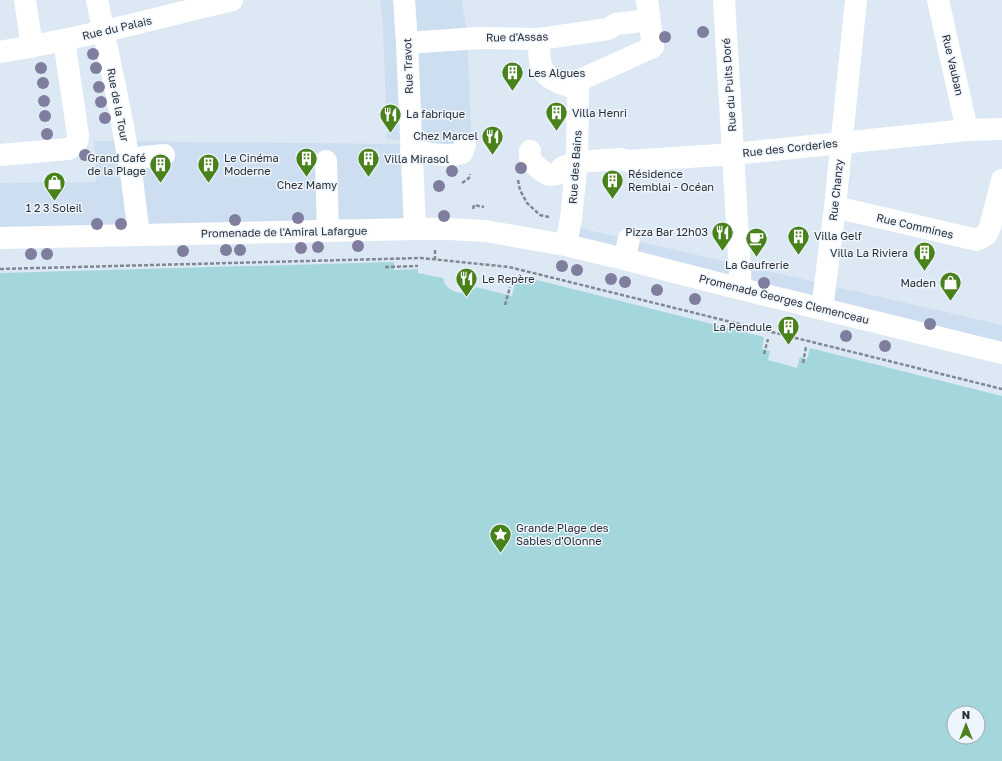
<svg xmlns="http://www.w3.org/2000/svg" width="1002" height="761" font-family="'Golos Text',sans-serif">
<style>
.built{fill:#cddef0}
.water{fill:#a4d7dc;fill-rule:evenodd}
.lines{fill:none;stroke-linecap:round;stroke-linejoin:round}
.path{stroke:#808991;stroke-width:2.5;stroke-dasharray:4 2;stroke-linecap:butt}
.minor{stroke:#fff;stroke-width:22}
.tree{fill:#807e9e}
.labels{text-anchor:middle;stroke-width:3;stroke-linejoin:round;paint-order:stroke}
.street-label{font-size:11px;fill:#2a2f34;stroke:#eef5fd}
.poi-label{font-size:11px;fill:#2a2f34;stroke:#eef5fd;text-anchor:start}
</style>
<rect width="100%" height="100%" fill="#dce9f5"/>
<g class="built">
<path d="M380 0H462L467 36 472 150 424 142 387 139 383 26Z"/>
<path d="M94 141 407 144 408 223 0 233V183L96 182Z"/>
<path d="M580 228 1002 325V349L570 243Z"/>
</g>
<path class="water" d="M394 262V270L418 269V273L443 278C444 280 444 282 445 284 452 295 468 295 476 287L512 296 517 275 764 337 762 349 770 351 768 360 797 368 800 357 807 359 810 348 1002 396V761H0V273ZM954 713H978V737H954Z"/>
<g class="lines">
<g class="path">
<path d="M518 180 520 190 527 203 540 215 549 217"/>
<path d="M462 183 469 178 470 174"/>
<path d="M473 209 474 205 484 207"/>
<path d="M435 250V259"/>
<path d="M385 267 418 266"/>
<path d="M0 269 421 258 509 267 1002 389"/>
<path d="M505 305 510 287"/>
<path d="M764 354 768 339"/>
<path d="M803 363 806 347"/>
</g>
<g class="minor">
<path d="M25 0 32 47"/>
<path d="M97 0 121 116 132 179 139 235"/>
<path d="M404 0 407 43 415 229"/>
<path d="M724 0 741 289"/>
<path d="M938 0 967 130"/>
<path d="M539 39C539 46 539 54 540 61 542 80 563 84 578 89"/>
<path d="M407 43 478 38 539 39 608 29 616 24 649 20"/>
<path d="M0 52C78 39 155 19 232 0"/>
<path d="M411 150C427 153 446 158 462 153L465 145"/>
<path d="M530 151V158L534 164 542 171 549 175 557 174 563 167 577 162 620 159 628 161 734 154 967 130 1002 129"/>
<path d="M0 155 68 149C75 145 78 144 78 135L64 40"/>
<path d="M128 159 164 155"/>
<path d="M326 161 328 231"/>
<path d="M835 207 977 240 986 235 990 227 1002 180"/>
<path d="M0 238 415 229H449L485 231 566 245 624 259 741 289 1002 353"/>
<path d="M566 245 571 218 577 162 578 89 580 80 653 47 647 0"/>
<path d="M624 259 629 239"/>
<path d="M822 309 835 207 856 0"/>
</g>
</g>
<g class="tree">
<circle cx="703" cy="32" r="6"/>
<circle cx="665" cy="37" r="6"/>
<circle cx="93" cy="54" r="6"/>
<circle cx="41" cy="68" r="6"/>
<circle cx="96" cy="68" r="6"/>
<circle cx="43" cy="83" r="6"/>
<circle cx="99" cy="87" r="6"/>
<circle cx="44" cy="101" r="6"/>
<circle cx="101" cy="102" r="6"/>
<circle cx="45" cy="116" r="6"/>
<circle cx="105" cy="118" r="6"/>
<circle cx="47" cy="134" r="6"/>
<circle cx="85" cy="155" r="6"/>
<circle cx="521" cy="168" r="6"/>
<circle cx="452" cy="171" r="6"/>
<circle cx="439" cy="186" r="6"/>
<circle cx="444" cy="216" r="6"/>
<circle cx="298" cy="218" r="6"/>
<circle cx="235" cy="220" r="6"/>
<circle cx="97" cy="224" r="6"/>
<circle cx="121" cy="224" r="6"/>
<circle cx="358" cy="246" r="6"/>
<circle cx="318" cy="247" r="6"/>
<circle cx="301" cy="248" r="6"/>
<circle cx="226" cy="250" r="6"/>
<circle cx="240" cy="250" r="6"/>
<circle cx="183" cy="251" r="6"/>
<circle cx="31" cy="254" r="6"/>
<circle cx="47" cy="254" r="6"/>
<circle cx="562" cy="266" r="6"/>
<circle cx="577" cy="270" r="6"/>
<circle cx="611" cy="279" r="6"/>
<circle cx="625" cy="282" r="6"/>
<circle cx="764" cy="283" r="6"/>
<circle cx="657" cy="290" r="6"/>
<circle cx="695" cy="299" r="6"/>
<circle cx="930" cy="324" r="6"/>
<circle cx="846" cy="336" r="6"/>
<circle cx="885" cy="346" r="6"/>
</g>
<defs>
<symbol id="building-pin" viewBox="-11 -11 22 30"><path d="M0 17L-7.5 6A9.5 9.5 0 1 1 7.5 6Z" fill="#49811b" stroke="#eef5fd"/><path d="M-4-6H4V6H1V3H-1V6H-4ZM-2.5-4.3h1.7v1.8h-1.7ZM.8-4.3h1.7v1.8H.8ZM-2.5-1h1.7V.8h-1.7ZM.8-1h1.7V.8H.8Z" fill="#fff"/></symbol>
<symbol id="restaurant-pin" viewBox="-11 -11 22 30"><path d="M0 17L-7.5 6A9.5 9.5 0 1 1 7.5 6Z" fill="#49811b" stroke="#eef5fd"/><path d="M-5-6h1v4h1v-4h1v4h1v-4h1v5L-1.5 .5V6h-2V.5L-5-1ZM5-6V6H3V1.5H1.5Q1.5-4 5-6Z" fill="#fff"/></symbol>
<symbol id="shop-pin" viewBox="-11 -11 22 30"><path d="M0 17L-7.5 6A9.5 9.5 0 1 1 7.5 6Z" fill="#49811b" stroke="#eef5fd"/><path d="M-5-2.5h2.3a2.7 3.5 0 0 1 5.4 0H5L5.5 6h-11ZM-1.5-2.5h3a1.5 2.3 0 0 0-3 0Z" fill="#fff"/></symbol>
<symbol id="cafe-pin" viewBox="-11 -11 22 30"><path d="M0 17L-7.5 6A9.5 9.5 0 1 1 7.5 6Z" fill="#49811b" stroke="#eef5fd"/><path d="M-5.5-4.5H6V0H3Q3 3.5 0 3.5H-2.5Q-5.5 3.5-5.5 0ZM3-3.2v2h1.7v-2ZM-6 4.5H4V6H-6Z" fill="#fff"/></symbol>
<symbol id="sight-pin" viewBox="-11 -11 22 30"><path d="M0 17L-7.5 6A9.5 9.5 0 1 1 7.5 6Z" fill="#49811b" stroke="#eef5fd"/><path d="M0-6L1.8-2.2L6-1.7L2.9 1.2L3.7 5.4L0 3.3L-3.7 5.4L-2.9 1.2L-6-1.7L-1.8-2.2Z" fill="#fff"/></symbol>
</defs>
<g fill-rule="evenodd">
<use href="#building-pin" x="500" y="60" width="25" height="34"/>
<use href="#building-pin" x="544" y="100" width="25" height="34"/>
<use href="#restaurant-pin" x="378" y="102" width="25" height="34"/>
<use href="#restaurant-pin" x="480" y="124" width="25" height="34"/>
<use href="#building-pin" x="294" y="146" width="25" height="34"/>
<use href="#building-pin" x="356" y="146" width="25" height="34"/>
<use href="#building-pin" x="148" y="152" width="25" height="34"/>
<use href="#building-pin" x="196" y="152" width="25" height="34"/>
<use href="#building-pin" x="600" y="168" width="25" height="34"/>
<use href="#shop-pin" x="42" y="170" width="25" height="34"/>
<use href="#restaurant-pin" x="710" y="220" width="25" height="34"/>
<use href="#building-pin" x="786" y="224" width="25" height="34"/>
<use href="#cafe-pin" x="744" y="226" width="25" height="34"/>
<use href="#building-pin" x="912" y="240" width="25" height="34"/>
<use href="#restaurant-pin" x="454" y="266" width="25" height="34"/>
<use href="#shop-pin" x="938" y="270" width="25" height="34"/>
<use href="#building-pin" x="776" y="314" width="25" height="34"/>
<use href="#sight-pin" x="488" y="522" width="25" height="34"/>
</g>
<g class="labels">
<g class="street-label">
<text transform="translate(117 28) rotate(-13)" y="4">Rue du Palais</text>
<text transform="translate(517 37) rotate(-1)" y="4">Rue d'Assas</text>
<text transform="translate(953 65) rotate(77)" y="4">Rue Vauban</text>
<text transform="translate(408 66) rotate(-92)" y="4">Rue Travot</text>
<text transform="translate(729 85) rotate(-94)" y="4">Rue du Puits Doré</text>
<text transform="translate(118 105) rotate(79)" y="4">Rue de la Tour</text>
<text transform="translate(790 148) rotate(-6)" y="4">Rue des Corderies</text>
<text transform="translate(575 167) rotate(-86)" y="4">Rue des Bains</text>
<text transform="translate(836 190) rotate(-84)" y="4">Rue Chanzy</text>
<text transform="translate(915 226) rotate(13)" y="4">Rue Commines</text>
<text transform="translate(284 232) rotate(-1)" y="4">Promenade de l'Amiral Lafargue</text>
<text transform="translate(784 299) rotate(14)" y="4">Promenade Georges Clemenceau</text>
</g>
<g class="poi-label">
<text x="528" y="77">Les Algues</text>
<text x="572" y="117">Villa Henri</text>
<text x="406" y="118">La fabrique</text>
<text x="478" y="140" text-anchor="end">Chez Marcel</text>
<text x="146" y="162" text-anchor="end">Grand Café<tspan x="146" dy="13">de la Plage</tspan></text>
<text x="224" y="162">Le Cinéma<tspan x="224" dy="13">Moderne</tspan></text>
<text x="384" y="163">Villa Mirasol</text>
<text x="628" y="178">Résidence<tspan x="628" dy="13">Remblai - Océan</tspan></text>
<text x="307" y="189" text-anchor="middle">Chez Mamy</text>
<text x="54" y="212" text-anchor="middle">1 2 3 Soleil</text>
<text x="708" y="236" text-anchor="end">Pizza Bar 12h03</text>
<text x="814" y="240">Villa Gelf</text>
<text x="908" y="257" text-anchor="end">Villa La Riviera</text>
<text x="757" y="269" text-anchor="middle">La Gaufrerie</text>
<text x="482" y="283">Le Repère</text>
<text x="936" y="287" text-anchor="end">Maden</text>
<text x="772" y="331" text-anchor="end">La Pendule</text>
<text x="516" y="532">Grande Plage des<tspan x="516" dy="13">Sables d'Olonne</tspan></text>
</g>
</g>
<g transform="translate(966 725)"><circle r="19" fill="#eef5fd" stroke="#a0a6ad"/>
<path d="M0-3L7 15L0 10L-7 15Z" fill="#49811b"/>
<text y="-6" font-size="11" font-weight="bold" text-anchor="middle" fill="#2a2f34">N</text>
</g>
</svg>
